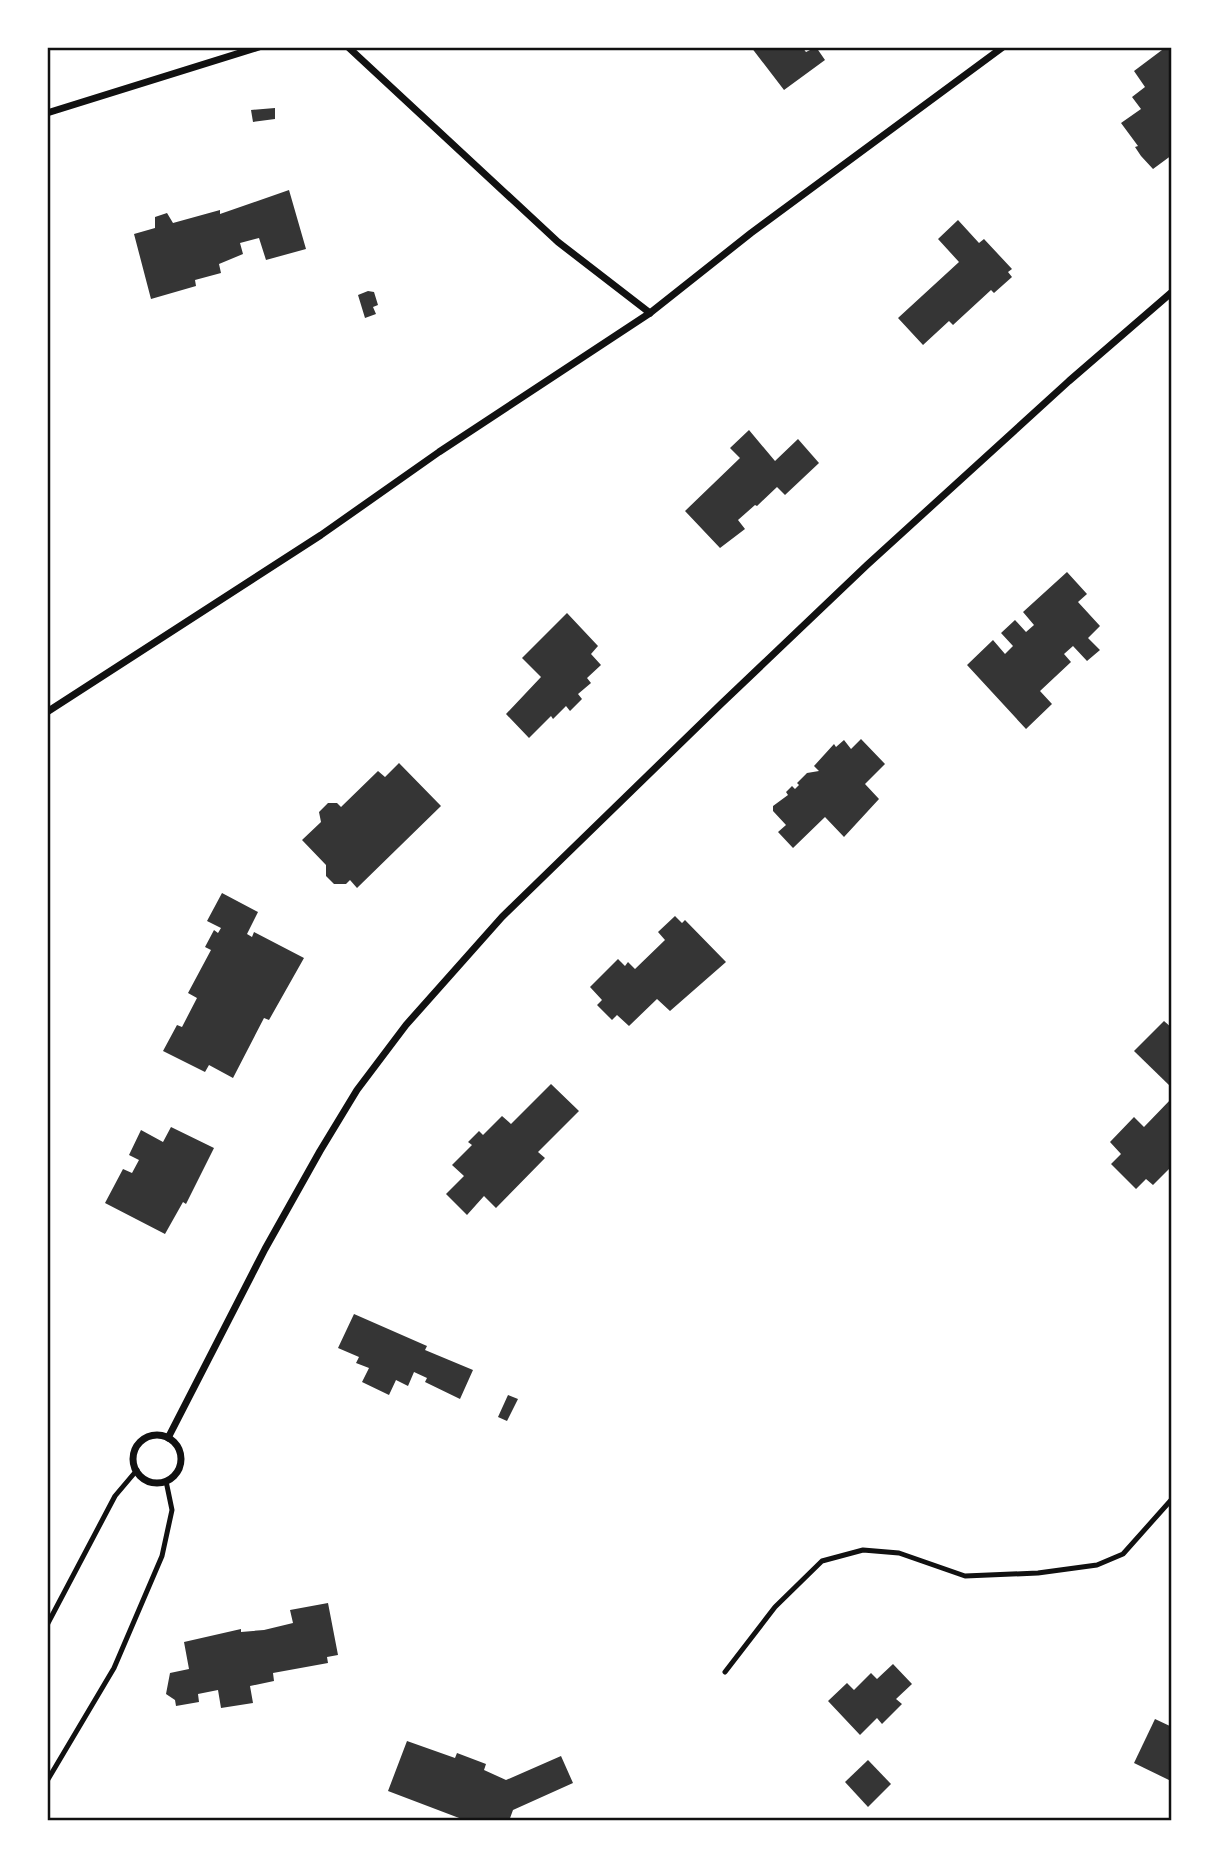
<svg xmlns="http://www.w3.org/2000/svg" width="1219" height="1868" font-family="'Playfair Display',serif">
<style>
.building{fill:#353535}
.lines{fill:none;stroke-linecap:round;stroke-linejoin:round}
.service{stroke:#111;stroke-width:5}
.minor{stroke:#111;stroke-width:7}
.neatline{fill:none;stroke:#111;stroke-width:2.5}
</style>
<rect width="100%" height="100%" fill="#fff"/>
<g class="building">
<path d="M751 47H802L806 52 816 47 825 60 784 90Z"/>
<path d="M1166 47H1172V155L1153 169 1141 156 1135 147 1138 146 1121 123 1141 109 1132 97 1145 87 1134 71Z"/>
<path d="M275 108V119L253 122 251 110Z"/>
<path d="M289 190 306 249 266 260 259 238 240 243 243 254 219 264 221 273 195 280 196 286 151 299 134 234 155 228V217L167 213 173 223 220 210V214Z"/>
<path d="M958 220 979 243 984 239 1012 269 1008 272 1012 277 994 293 991 290 953 325 949 321 923 345 898 318 959 262 938 239Z"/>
<path d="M368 291 374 292 378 305 373 307 376 314 365 318 358 295Z"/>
<path d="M749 430 775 461 798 439 819 463 785 495 777 487 757 506 755 505 738 520 745 529 720 548 685 511 740 458 730 448Z"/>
<path d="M1067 572 1087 594 1078 602 1100 626 1088 638 1100 650 1087 661 1073 646 1064 654 1071 662 1040 691 1052 704 1026 729 967 665 993 640 1005 654 1013 646 1001 633 1015 620 1026 632 1034 625 1023 612Z"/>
<path d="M567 613 598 646 591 654 601 665 587 678 591 683 578 694 582 699 570 711 566 706 553 719 551 716 529 738 506 714 541 677 522 658Z"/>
<path d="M861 739 885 764 865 784 879 799 844 837 825 817 793 848 778 832 786 825 773 811V806L788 795 786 792 792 786 795 789 799 785 797 783 807 773 819 771 814 766 834 744 836 747 844 740 851 749Z"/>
<path d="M399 763 441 806 357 888 350 880 346 884H334L326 876V865L302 840 321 822 319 812 328 803H337L341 807 378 771 385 777Z"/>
<path d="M222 893 258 912 247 934 252 937 254 932 304 958 269 1020 264 1018 233 1078 209 1065 205 1072 163 1051 177 1025 182 1027 197 998 188 993 211 950 205 947 214 930 218 933 221 928 207 921Z"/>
<path d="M675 916 682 923 685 920 726 962 670 1011 657 999 629 1026 617 1015 612 1020 597 1005 602 1000 590 987 618 959 625 966 628 962 635 969 665 940 658 932Z"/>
<path d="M1164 1021 1172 1028V1088L1134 1051Z"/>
<path d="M551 1084 579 1111 538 1152 545 1158 496 1208 484 1196 467 1215 446 1194 464 1176 452 1165 472 1145 468 1142 479 1131 483 1135 502 1116 511 1124Z"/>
<path d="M1172 1098V1166L1153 1185 1146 1179 1136 1189 1111 1164 1121 1154 1110 1142 1134 1117 1144 1127Z"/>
<path d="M171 1127 214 1148 186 1204 183 1202 165 1234 105 1203 123 1169 132 1173 139 1160 129 1155 141 1130 163 1142Z"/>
<path d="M354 1314 427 1346 425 1350 473 1370 460 1399 425 1382 427 1378 414 1372 408 1386 396 1380 389 1395 362 1382 369 1368 356 1363 359 1357 338 1348Z"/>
<path d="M508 1395 518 1399 507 1421 498 1417Z"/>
<path d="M328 1603 338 1655 327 1657 328 1663 273 1673 274 1681 250 1686 253 1703 221 1708 218 1690 198 1694 199 1702 176 1706 175 1700 166 1694 170 1673 189 1669 184 1642 241 1629V1632L264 1630 293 1623 290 1610Z"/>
<path d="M893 1664 912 1684 896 1699 902 1704 882 1724 877 1718 860 1735 828 1701 847 1683 854 1690 871 1673 877 1679Z"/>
<path d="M1155 1719 1172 1727 1171 1781 1134 1763Z"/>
<path d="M407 1741 455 1758 457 1753 486 1764 484 1770 506 1780 561 1756 573 1783 513 1810 509 1821H467L388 1791Z"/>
<path d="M868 1760 891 1784 868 1807 845 1782Z"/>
</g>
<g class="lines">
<g class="service">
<path d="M47 1625 115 1496 137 1470"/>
<path d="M725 1672 775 1607 822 1561 863 1550 899 1553 965 1576 1038 1573 1097 1565 1123 1554 1172 1499"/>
<path d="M47 1781 114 1668 162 1556 172 1510 166 1481"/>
</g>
<g class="minor">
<path d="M348 47 558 242 650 313"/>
<path d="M47 113 259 47"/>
<path d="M47 712 321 535 439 452 650 313 751 233 1003 47"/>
<circle cx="157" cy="1459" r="24"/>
<path d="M168 1438 265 1249 320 1151 357 1090 406 1025 502 917 721 704 867 565 1069 381 1172 292"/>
</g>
</g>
<rect width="1219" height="1868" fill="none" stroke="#ffffff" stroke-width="98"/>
<rect x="49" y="49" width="1121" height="1770" class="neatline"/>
</svg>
